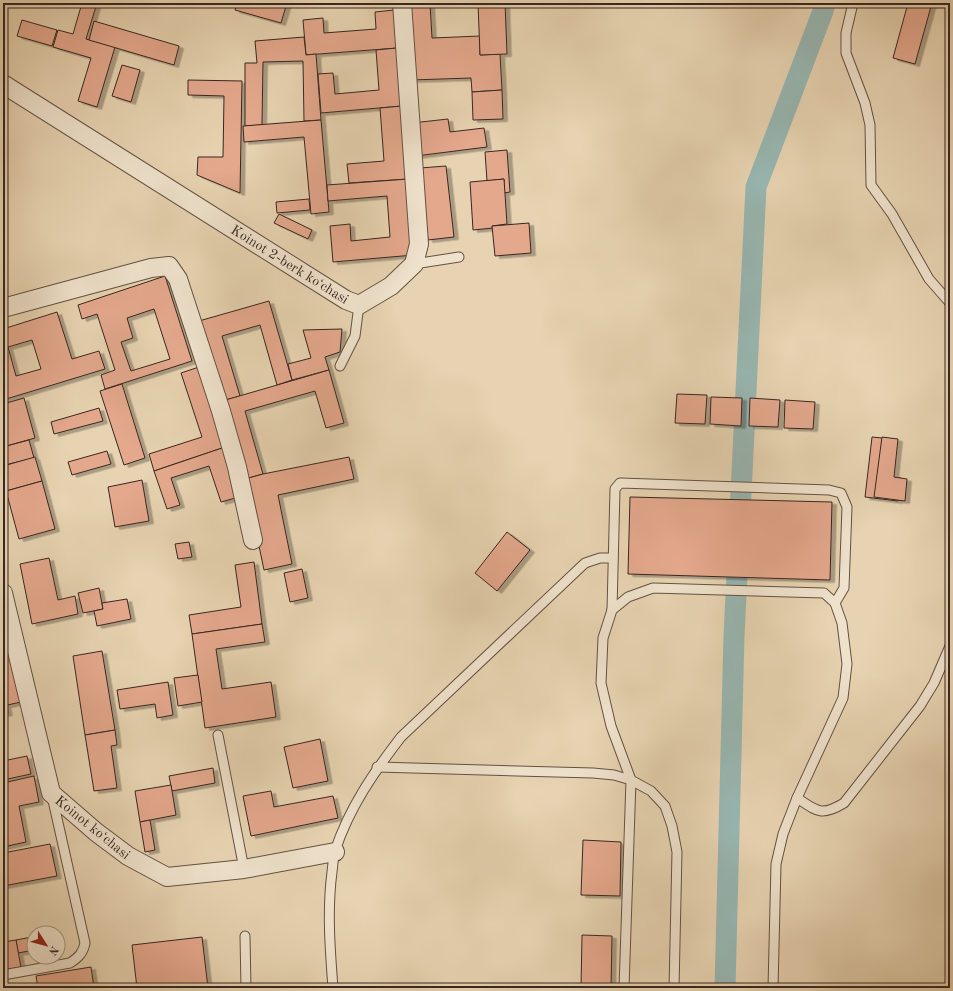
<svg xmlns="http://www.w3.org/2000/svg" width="953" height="991" font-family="'Old Standard TT',serif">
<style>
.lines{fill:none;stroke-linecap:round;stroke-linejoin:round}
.canal{stroke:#98b7b2;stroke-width:21}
.building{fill:#e4a88d;stroke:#382620;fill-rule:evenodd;filter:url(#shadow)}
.service-casing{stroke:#645144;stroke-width:11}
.minor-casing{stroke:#645144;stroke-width:20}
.service{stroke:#efe2cc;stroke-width:9}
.minor{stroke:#efe2cc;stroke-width:18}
.labels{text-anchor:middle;stroke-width:3;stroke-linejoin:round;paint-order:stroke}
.street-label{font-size:14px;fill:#382620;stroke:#efe2cc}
</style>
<defs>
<filter id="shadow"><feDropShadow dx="4.5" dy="2.5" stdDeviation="0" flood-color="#0004"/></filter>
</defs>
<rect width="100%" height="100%" fill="#e7d3b1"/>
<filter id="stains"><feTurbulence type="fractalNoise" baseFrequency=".005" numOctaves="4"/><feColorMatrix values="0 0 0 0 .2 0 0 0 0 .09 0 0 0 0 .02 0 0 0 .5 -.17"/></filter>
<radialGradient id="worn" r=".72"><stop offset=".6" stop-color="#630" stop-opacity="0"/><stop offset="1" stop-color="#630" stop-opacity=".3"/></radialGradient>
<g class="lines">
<path class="canal" d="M725 988 734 636 756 187 823 11 825 3"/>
</g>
<g class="building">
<path d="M82 3H97L86 39 115 47 97 107 78 101 91 58 53 47 58 30 73 34Z"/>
<path d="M237 3H287L281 23 235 10Z"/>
<path d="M408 3H430L432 38 480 36V55L500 54 502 90 472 92 471 78 411 80Z"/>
<path d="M478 3H505L507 54 480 55Z"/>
<path d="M908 3H932L915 64 893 58Z"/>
<path d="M394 10 397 48 306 55 303 20 323 18 324 33 376 29 375 12Z"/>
<path d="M22 20 57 30 52 46 17 36Z"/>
<path d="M94 21 179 46 174 65 89 40Z"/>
<path d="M304 37 306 55 316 54 321 120 304 121 303 61 263 62 262 125 245 126V63H257L255 41Z"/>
<path d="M397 48 402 106 321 113 318 74 333 73 335 94 379 90 376 50Z"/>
<path d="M122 65 140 70 131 102 112 96Z"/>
<path d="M188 80 242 81 240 193 197 175 198 157H223L224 96 188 95Z"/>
<path d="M502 90 503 119 473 120 472 92Z"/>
<path d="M402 106 408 179 349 183 347 164 384 161 380 108Z"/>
<path d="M448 119 450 132 484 128 487 147 416 156 412 123Z"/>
<path d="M321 120 329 212 311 214 304 137 244 142 243 126Z"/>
<path d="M507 150 510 192 504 193V179L487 181 485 152Z"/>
<path d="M446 166 454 237 428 240 420 168Z"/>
<path d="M408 179 414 255 333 262 330 226 350 224 351 241 390 237 387 196 328 201 327 185Z"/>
<path d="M504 179 507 224 492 226 493 228 473 230 470 182Z"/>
<path d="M309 199 310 210 277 213 276 202Z"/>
<path d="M279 214 312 230 308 239 274 223Z"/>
<path d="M529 223 531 253 495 256 492 226Z"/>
<path d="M165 276 192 361 105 389 101 375 115 370 97 314 82 319 78 305ZM154 309 170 359 131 371 121 342 133 338 127 318Z"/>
<path d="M269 301 292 380 277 385 260 325 222 336 240 396 222 401 199 321Z"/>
<path d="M57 312 72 359 99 351 105 369 3 400V329ZM32 340 41 369 16 376 8 347Z"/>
<path d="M342 329 340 352 325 357 329 370 292 380 288 364 311 358 303 330Z"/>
<path d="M199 367 225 447 154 471 149 454 202 437 181 373Z"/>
<path d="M329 370 344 423 326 428 315 391 245 411 263 474 245 479 222 401Z"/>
<path d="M122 384 145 458 124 465 100 391Z"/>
<path d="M677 394 707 395 705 424 675 423Z"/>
<path d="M711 397 742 398 741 426 710 424Z"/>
<path d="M24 398 35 438 3 447V404Z"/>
<path d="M750 398 780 400 778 427 749 426Z"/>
<path d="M785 400 815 402 813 429 784 428Z"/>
<path d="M99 408 103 421 54 434 51 422Z"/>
<path d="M872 437 892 439 887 477 901 478 898 501 865 497Z"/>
<path d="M882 437 898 439 894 477 907 479 905 501 874 497Z"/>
<path d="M29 440 34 458 5 465 3 458V447Z"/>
<path d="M225 447 239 497 221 502 209 466 171 478 180 505 167 509 154 471Z"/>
<path d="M107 451 111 464 72 475 68 462Z"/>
<path d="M35 457 42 481 6 491 3 480V466Z"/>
<path d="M349 457 354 479 278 495 292 564 264 570 245 479 263 474Z"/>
<path d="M142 480 149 521 115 527 108 487Z"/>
<path d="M42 481 55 529 19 539 6 491Z"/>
<path d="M630 497 832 502 830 580 628 574Z"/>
<path d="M507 532 530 550 497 591 475 573Z"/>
<path d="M189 542 192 557 178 559 175 544Z"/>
<path d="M49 558 58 600 75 596 78 614 32 624 20 564Z"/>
<path d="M254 562 262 624 192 634 189 615 241 607 235 565Z"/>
<path d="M302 569 308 598 290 602 284 573Z"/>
<path d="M99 588 103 609 83 613 78 593Z"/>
<path d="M127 599 131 619 97 626 94 611 103 609 102 603Z"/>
<path d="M3 623 8 647 3 648Z"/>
<path d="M262 624 265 642 216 649 222 689 271 682 276 717 205 728 192 634Z"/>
<path d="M8 647 21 702 3 706V648Z"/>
<path d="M102 651 115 730 85 735 73 656Z"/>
<path d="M198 675 202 702 178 706 174 678Z"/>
<path d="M168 682 173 715 157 718 155 704 120 709 117 690Z"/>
<path d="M6 705 8 713 3 714V706Z"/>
<path d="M115 730 117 745 111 746 117 788 94 791 85 735Z"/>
<path d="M320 739 328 781 293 788 284 747Z"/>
<path d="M27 756 31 774 3 780V761Z"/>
<path d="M213 768 215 783 172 791 169 776Z"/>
<path d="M34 776 39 802 19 806 26 842 3 847V783Z"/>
<path d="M171 785 176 815 140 822 135 791Z"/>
<path d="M271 791 274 807 333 796 338 818 251 836 243 796Z"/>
<path d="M150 820 155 850 145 852 140 822Z"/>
<path d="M583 840 621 842 620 896 581 895Z"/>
<path d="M50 844 57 876 3 886V853Z"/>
<path d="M582 935 612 936 611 988H581Z"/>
<path d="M32 937 34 950 18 953 16 940Z"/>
<path d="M202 937 208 988H137L132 945Z"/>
<path d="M16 940 21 967 3 970V942Z"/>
<path d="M91 967 94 988H38L36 976Z"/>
</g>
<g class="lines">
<defs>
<g id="service">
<path d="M853 3 846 33V53L865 103 870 125 871 185 892 214 929 279 950 303"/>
<path d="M414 264 459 257"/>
<path d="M340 366 355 336 359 305"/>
<path d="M612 610 615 489 620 483 829 490 841 493 847 507 844 588 835 603"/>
<path d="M218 735 244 869"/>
<path d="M377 767 593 773 614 775 631 780 651 791 665 806 672 826 677 852 674 988"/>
<path d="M797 798C817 811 821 817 844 803L920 706 934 683 950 646"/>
<path d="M245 936 246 988"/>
<path d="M3 975 70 963C79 957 83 953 85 943L52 796"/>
<path d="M333 988C330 949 327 910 332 872 333 865 333 857 335 851 349 808 374 772 401 737L585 563 600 558H613"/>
<path d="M624 988 631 780 611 726 601 683 603 638 612 610 628 597 653 588 824 593 835 603 842 623 847 664 843 698 797 798 783 834 776 864 773 988"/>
</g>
<g id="minor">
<path d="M3 84 346 300 359 305 391 286 414 264 419 244 402 3"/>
<path d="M3 308 151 268 169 266 178 279 221 411 237 467 253 540"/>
<path d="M3 593 51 793 96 832 128 856 167 877 244 869 335 852"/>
</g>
</defs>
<use href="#service" class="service-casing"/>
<use href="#minor" class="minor-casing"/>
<use href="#service" class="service"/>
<use href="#minor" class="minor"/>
</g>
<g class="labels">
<g class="street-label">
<text transform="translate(290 264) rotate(32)" y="5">Koinot 2-berk koʻchasi</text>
<text transform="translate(93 827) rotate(39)" y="5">Koinot koʻchasi</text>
</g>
</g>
<rect width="953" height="991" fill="none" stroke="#e7d3b1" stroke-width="16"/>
<rect x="4" y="4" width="945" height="983" fill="none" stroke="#382620" stroke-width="2"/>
<rect x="8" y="8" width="937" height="975" fill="none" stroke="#382620"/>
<g transform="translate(46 945) rotate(126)"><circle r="19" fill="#efe2cc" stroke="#a69787"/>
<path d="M0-3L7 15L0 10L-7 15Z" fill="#8f2418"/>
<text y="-6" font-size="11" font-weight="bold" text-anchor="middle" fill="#382620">N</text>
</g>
<rect width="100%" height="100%" filter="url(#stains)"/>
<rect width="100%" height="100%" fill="url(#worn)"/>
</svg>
